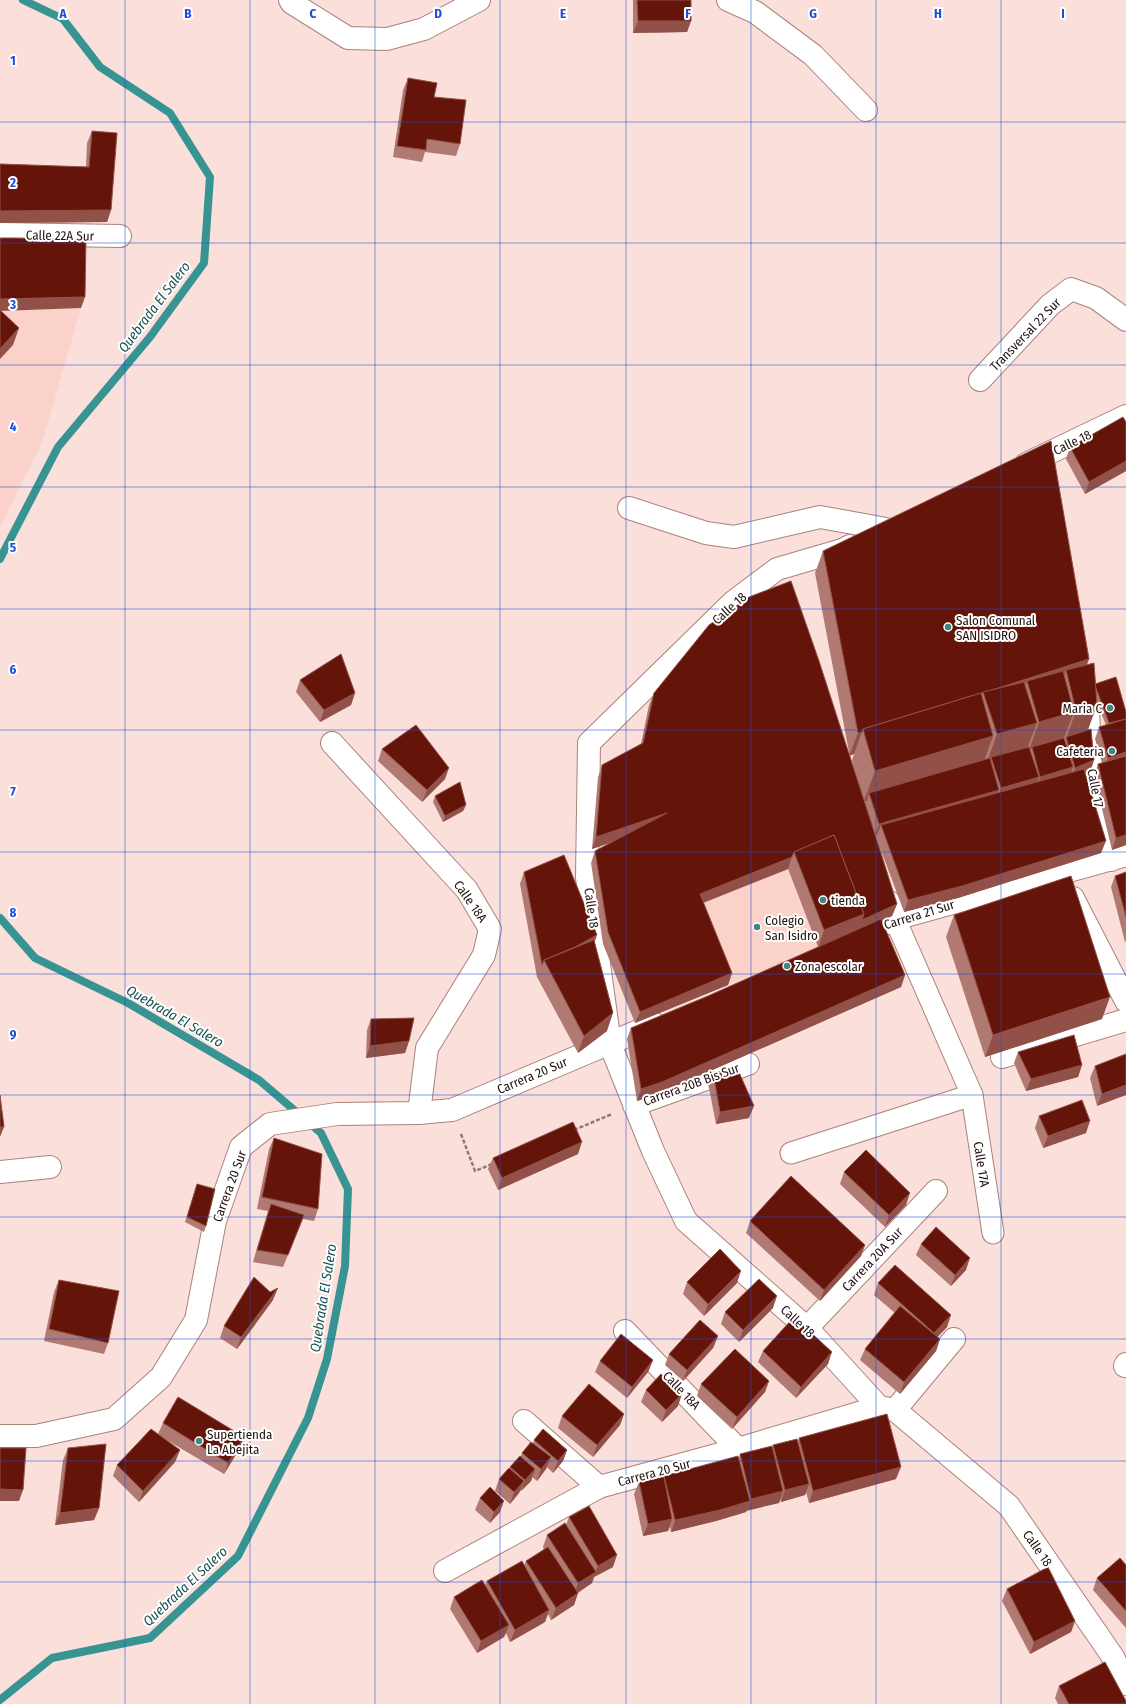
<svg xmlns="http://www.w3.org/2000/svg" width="1126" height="1704" font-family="'Fira Sans Condensed',sans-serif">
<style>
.built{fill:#fbd2c9}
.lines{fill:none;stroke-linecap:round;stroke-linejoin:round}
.stream{stroke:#379492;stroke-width:8}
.pedestrian-casing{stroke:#aa837b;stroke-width:23}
.minor-casing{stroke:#aa837b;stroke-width:24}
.path{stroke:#8f7b77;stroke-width:2.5;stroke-dasharray:4 2;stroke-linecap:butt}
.pedestrian{stroke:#fff;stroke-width:21}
.minor{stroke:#fff;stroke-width:22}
.wall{fill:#b07a72;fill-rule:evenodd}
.shaded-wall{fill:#925148}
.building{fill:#651409;stroke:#925148}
.grid{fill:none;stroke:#1d4ed8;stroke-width:1;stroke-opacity:0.55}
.poi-dot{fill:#3e8685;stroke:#fff;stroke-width:1.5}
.labels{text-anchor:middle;stroke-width:4;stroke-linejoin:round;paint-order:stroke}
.street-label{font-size:13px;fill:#20120f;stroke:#fff}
.poi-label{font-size:13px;fill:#20120f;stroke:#fff;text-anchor:start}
.water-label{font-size:14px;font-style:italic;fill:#185151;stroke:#fff}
.grid-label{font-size:13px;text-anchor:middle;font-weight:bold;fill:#1d4ed8;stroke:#fff;stroke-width:4;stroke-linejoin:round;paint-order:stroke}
</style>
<rect width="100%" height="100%" fill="#fadfda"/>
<g class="built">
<path d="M81 308 43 440 0 527V311Z"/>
<path d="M787 869 818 949 727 985 695 906Z"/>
</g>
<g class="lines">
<g class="stream">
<path d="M0 559 58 447 150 337 204 263 210 177 170 113 100 67 63 19 23 0"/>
<path d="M0 918 35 958 128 1003 259 1080 321 1133 348 1189 345 1266 327 1359 308 1418 238 1556 150 1638 52 1658 0 1700"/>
</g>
<defs>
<g id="pedestrian">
<path d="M890 902 895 919 972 1095 993 1233"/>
<path d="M791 1153 972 1095"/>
</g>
<g id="minor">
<path d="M290 0 292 3 348 38 387 39 424 29 479 0"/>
<path d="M728 0 755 12 813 55 866 110"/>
<path d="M0 234 120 236"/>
<path d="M980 380 1050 305 1071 289 1096 298 1126 320"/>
<path d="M1026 464 1126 416"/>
<path d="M629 508 706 533 734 537 820 517 886 529"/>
<path d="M850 546 842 550 777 569 733 602 589 743 587 877 610 1044 653 1151 686 1221 807 1328 879 1407 895 1410 1009 1506 1113 1657 1126 1684"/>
<path d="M1087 698 1092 775 1111 860"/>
<path d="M332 743 467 890 490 929 484 955 427 1048 419 1113"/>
<path d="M1073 898 1126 1001"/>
<path d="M856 937 895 919 1126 855"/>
<path d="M1002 1057 1126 1020"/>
<path d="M634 1105 748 1064"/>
<path d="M0 1172 50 1167"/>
<path d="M807 1328 936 1191"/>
<path d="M625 1331 738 1449"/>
<path d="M1125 1366 1126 1364"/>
<path d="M895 1410 954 1339"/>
<path d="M524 1421 599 1487"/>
<path d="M0 1436H36L114 1419 161 1377 196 1320 215 1221 241 1147 270 1124 337 1114 419 1113 452 1110 655 1024"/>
<path d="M445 1571 599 1487 738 1449 879 1407"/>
</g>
</defs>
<use href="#pedestrian" class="pedestrian-casing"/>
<use href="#minor" class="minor-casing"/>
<g class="path">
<path d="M574 1130 612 1114"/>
<path d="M461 1134 475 1171 492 1164"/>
</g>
<use href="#pedestrian" class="pedestrian"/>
<use href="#minor" class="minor"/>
</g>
<g class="wall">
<path d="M633 0H691V21L687 32 633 33Z"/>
<path d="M408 78 434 97 460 144 456 156 425 152 422 162 393 157 403 90Z"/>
<path d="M92 131 111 210 107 222 0 223V164L86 167 87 143Z"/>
<path d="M1126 422V471L1085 494 1066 459 1070 447Z"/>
<path d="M823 551 1087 664 1095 684 1116 677 1126 845 1112 850 1094 776 1098 764 1102 763 1095 739 1099 727 1106 725 1097 703 1088 730 1094 760 1090 772 1085 774 1101 853 958 898 904 912 876 837 877 835H876L897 904 892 916 882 921 905 975 901 987 658 1094 637 1101 627 1039 631 1028 708 996 818 947 788 869 703 903 732 973 728 985 635 1023 603 944 591 863 595 851 612 842 592 849 598 777 602 765 641 744 649 705 654 693 849 752 815 573ZM854 754 852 760 856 776 850 755Z"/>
<path d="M300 680 355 693 351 705 320 722 296 692Z"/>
<path d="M382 749 445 779 422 802 378 761Z"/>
<path d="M435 796 466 805 463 811 443 822 433 802Z"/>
<path d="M524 872 594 943 607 1031 578 1053 537 977 520 884Z"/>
<path d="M1126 872V941L1125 942 1111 887 1115 876Z"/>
<path d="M954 915 1102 1019 985 1057 946 937Z"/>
<path d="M371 1019 409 1041 405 1053 366 1058 367 1030Z"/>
<path d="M1018 1052 1082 1065 1078 1077 1026 1091 1014 1063Z"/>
<path d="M1126 1054 1097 1106 1090 1078 1095 1066Z"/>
<path d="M713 1072 749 1118 716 1124 708 1083Z"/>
<path d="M1039 1116 1086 1133 1043 1148 1035 1128Z"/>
<path d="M274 1138 318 1209 314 1221 303 1219 283 1267 253 1262 268 1211 257 1209 269 1149Z"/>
<path d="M578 1154 498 1190 488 1169 493 1158Z"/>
<path d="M844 1172 906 1205 885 1227 840 1184Z"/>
<path d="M197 1184 206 1226 204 1232 185 1222Z"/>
<path d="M750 1221 865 1245 861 1256 820 1301 746 1233Z"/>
<path d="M921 1244 966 1270 951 1286 916 1255Z"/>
<path d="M59 1280 108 1343 104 1354 44 1341 54 1292Z"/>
<path d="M687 1282 737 1283 704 1316 683 1294Z"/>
<path d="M878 1283 947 1327 937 1337 940 1339 936 1351 900 1394 860 1360 865 1349 895 1313 874 1295Z"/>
<path d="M273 1300 237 1349 220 1338 224 1326Z"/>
<path d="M773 1308 739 1342 721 1324 725 1312Z"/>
<path d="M718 1336 713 1348 683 1381 665 1365 669 1354Z"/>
<path d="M763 1351 828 1364 796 1398 758 1362Z"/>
<path d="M653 1360 648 1372 627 1398 595 1372 600 1361Z"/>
<path d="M769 1381 765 1392 732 1429 697 1396 701 1384Z"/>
<path d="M646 1390 678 1406 662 1422 641 1402Z"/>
<path d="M624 1414 620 1425 593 1457 558 1428 562 1416Z"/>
<path d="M163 1423 244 1437 240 1448 224 1474 160 1436 180 1450 175 1462 139 1502 113 1476 117 1465 158 1434Z"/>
<path d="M799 1438 896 1479 809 1503 806 1492 805 1495 781 1502 780 1499 779 1503 746 1510V1512L716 1521 671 1532 670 1527 668 1531 643 1536 634 1494 639 1482 664 1477V1476L739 1458 740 1454 773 1447V1445L798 1441Z"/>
<path d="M534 1440 567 1450 563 1461 553 1473 547 1467 546 1469 537 1481 532 1477 531 1481 521 1491H520L519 1493 510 1504 495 1491 499 1479 521 1456 522 1453 533 1443Z"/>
<path d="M68 1448 99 1508 94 1520 55 1525 63 1460Z"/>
<path d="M480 1498 500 1512 490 1523 475 1510Z"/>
<path d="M569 1517 613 1567 594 1577 592 1583 578 1593 574 1605 551 1620 548 1614 545 1622 510 1642 506 1633 504 1637 477 1653 450 1609 454 1597 485 1585 487 1581 524 1566 526 1561 544 1550 543 1547 547 1535 566 1525Z"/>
<path d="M1126 1565V1628L1093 1590 1097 1578Z"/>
<path d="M1007 1589 1075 1621 1071 1632 1030 1654 1002 1601Z"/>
<path d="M1059 1686 1126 1704H1058L1055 1698Z"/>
</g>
<g class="shaded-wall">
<path d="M638 21H691L687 32 633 33Z"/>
<path d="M111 210 107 222 0 223V211Z"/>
<path d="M85 297 81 308 0 311V299Z"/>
<path d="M19 328 13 345 0 359V349Z"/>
<path d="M1126 461V471L1085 494 1089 482Z"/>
<path d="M1089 659 1081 681 1066 670 1060 688 1027 681 1020 701 984 693Z"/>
<path d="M355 693 351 705 320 722 324 710Z"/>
<path d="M1097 705 1086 735 1066 739 1076 711Z"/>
<path d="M1074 712 1062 743 1032 747 1030 752 1028 753 1039 722Z"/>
<path d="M1037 723 1025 754 991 757 989 764 986 765 997 734Z"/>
<path d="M862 732 854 754 849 756 858 733Z"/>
<path d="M993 736 982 767 869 793 867 801H864L875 771Z"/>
<path d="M1126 752V763L1103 769 1108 758Z"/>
<path d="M1094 760 1090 772 1071 779 1075 768Z"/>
<path d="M1073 767 1069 779 1036 788 1040 777Z"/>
<path d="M449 768 445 779 422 802 427 790Z"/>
<path d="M1039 777 1035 789 997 800 1001 788Z"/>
<path d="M999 790 994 801 881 825 877 835 875 836 879 824Z"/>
<path d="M466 805 463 811 443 822 445 816Z"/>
<path d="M667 813 663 825 592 849 596 837Z"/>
<path d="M1126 835V845L1112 850 1116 838Z"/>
<path d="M1106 841 1101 853 958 898 904 912 908 900Z"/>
<path d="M792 857 788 869 695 906 700 894Z"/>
<path d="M897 904 892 916 858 932 818 948 824 930 864 914Z"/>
<path d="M597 935 593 947 546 963Z"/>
<path d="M732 973 728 985 635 1023 640 1012Z"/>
<path d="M905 975 901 987 658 1094 637 1101 641 1089Z"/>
<path d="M1110 997 1102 1019 985 1057 993 1035Z"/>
<path d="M613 1013 607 1031 578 1053 584 1036Z"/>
<path d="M409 1041 405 1053 366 1058 370 1046Z"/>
<path d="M1082 1065 1078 1077 1026 1091 1031 1079Z"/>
<path d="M1126 1085V1095L1097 1106 1102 1094Z"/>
<path d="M754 1106 749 1118 716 1124 720 1112Z"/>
<path d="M1090 1121 1086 1133 1043 1148 1048 1136Z"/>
<path d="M0 1127H4L0 1137Z"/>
<path d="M582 1142 578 1154 498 1190 502 1178Z"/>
<path d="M910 1193 906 1205 885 1227 889 1215Z"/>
<path d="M865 1245 861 1256 820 1301 824 1290Z"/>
<path d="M970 1258 966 1270 951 1286 955 1275Z"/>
<path d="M741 1271 737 1283 704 1316 708 1304Z"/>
<path d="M278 1288 273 1300 237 1349 241 1337Z"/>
<path d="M777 1296 773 1308 739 1342 743 1330Z"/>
<path d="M951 1315 947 1327 930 1345 934 1333Z"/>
<path d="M718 1336 713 1348 683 1381 687 1370Z"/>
<path d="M940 1339 936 1351 900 1394 904 1382Z"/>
<path d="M832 1352 828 1364 796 1398 801 1387Z"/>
<path d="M653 1360 648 1372 627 1398 632 1387Z"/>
<path d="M769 1381 765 1392 732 1429 737 1417Z"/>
<path d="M682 1394 678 1406 662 1422 666 1410Z"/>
<path d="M624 1414 620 1425 593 1457 597 1445Z"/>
<path d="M244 1437 240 1448 224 1474 228 1463Z"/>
<path d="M180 1450 175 1462 139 1502 143 1491Z"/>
<path d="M567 1450 563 1461 553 1473 558 1461Z"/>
<path d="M551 1457 546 1469 537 1481 541 1469Z"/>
<path d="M901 1467 896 1479 809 1503 813 1491Z"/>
<path d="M535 1469 531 1481 521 1491 525 1480Z"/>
<path d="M524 1481 519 1493 510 1504 514 1492Z"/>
<path d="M809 1484 805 1495 781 1502 785 1490Z"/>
<path d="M0 1489 23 1490 19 1501H0Z"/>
<path d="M783 1491 779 1503 746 1511 751 1499Z"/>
<path d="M504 1501 500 1512 490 1523 494 1512Z"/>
<path d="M750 1501 746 1512 716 1521 671 1532 675 1520Z"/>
<path d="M99 1508 94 1520 55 1525 60 1513Z"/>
<path d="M672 1519 668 1531 643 1536 648 1524Z"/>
<path d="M617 1555 613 1567 594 1577 592 1583 574 1595 578 1583 595 1572 598 1566Z"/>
<path d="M578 1593 574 1605 551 1620 556 1608Z"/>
<path d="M549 1610 545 1622 510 1642 515 1630Z"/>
<path d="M1075 1621 1071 1632 1030 1654 1034 1642Z"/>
<path d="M509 1625 504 1637 477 1653 481 1641Z"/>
</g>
<g class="building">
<path d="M637 0H691V21H638Z"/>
<path d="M408 78 437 83 434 97 466 100 460 144 427 139 426 150 397 146Z"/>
<path d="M92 131 117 133 111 210 0 211V164L89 167Z"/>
<path d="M0 238H14L86 239 85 297 0 299Z"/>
<path d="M0 310 19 328 0 349Z"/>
<path d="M1123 417 1126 422V461L1089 482 1070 447Z"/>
<path d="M1051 441 1089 659 992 690 983 692 984 693H981L863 729 862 732 858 733 823 551Z"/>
<path d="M791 581 819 661 872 825 897 904 862 920 864 914 834 835 794 852 792 857 700 894 732 973 640 1012 608 932 595 851 667 813 596 837 602 765 643 743 654 693 709 625 749 597Z"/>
<path d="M341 654 355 693 324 710 300 680Z"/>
<path d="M1094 663 1097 705 1076 711 1066 670Z"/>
<path d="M1063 671 1074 712 1039 722 1027 681Z"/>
<path d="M1116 677 1126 712V719L1109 723 1096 688 1095 684Z"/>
<path d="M1024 682 1037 723 997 734 983 692Z"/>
<path d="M981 693 993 736 875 771 863 729Z"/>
<path d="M1126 719V752L1108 758 1099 727Z"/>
<path d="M416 725 449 768 427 790 382 749Z"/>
<path d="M1091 729 1094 760 1075 768 1066 737Z"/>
<path d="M1064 738 1073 767 1040 777 1032 747Z"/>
<path d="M1029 747 1039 777 1001 788 991 757Z"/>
<path d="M1126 756V835L1116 838 1098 764Z"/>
<path d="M990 758 999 790 879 824 869 793Z"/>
<path d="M1084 769 1106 841 962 886 908 900 881 825Z"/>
<path d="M460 782 466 805 445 816 435 796Z"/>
<path d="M834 835 864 914 824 930 794 852Z"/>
<path d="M564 855 597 935 575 947 544 960 542 965 524 872Z"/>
<path d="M1126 872V917L1115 876Z"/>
<path d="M1071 876 1110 997 993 1035 954 915Z"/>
<path d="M881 919 905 975 662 1082 641 1089 631 1028 708 996Z"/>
<path d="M594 940 613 1013 584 1036 544 960Z"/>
<path d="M414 1018 409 1041 370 1046 371 1019Z"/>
<path d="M1074 1035 1082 1065 1031 1079 1018 1052Z"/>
<path d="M1126 1054V1085L1102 1094 1095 1066Z"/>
<path d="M738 1070 754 1106 720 1112 713 1072Z"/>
<path d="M0 1095 4 1127H0Z"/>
<path d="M1082 1100 1090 1121 1048 1136 1039 1116Z"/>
<path d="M573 1122 582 1142 502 1178 493 1158Z"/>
<path d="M274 1138 322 1154 318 1209 262 1197Z"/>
<path d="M866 1150 910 1193 889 1215 844 1172Z"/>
<path d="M791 1176 865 1245 824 1290 750 1221Z"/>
<path d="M197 1184 215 1189 206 1226 187 1217Z"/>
<path d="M271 1204 304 1215 288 1255 257 1250Z"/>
<path d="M936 1227 970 1258 955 1275 921 1244Z"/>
<path d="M720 1249 741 1271 708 1304 687 1282Z"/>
<path d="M895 1265 951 1315 934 1333 878 1283Z"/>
<path d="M254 1277 270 1292 278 1288 241 1337 224 1326Z"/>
<path d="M759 1279 777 1296 743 1330 725 1312Z"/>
<path d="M59 1280 119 1291 108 1343 49 1329Z"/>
<path d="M900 1306 940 1339 904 1382 865 1349Z"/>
<path d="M794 1317 832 1352 801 1387 763 1351Z"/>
<path d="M700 1320 718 1336 687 1370 669 1354Z"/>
<path d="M621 1334 653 1360 632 1387 600 1361Z"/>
<path d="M735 1349 769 1381 737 1417 701 1384Z"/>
<path d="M661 1374 682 1394 666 1410 646 1390Z"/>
<path d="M589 1384 624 1414 597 1445 562 1416Z"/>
<path d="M178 1397 244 1437 228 1463 163 1423Z"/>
<path d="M887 1414 901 1467 813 1491 799 1438Z"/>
<path d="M151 1429 180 1450 143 1491 117 1465Z"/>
<path d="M543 1429 567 1450 558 1461 534 1440Z"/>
<path d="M797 1439 809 1484 785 1490 773 1445Z"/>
<path d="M531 1442 551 1457 541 1469 522 1453Z"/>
<path d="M106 1444 99 1508 60 1513 68 1448Z"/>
<path d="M772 1446 783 1491 751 1499 740 1454Z"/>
<path d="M0 1448H26L23 1490 0 1489Z"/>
<path d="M520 1456 535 1469 525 1480 510 1467Z"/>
<path d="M738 1456 750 1501 720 1510 675 1520 664 1476Z"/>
<path d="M509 1468 524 1481 514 1492 499 1479Z"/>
<path d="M664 1477 672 1519 648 1524 639 1482Z"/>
<path d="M490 1487 504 1501 494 1512 480 1498Z"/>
<path d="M589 1506 617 1555 598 1566 569 1517Z"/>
<path d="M565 1523 596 1572 578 1583 547 1535Z"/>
<path d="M548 1547 578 1593 556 1608 526 1561Z"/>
<path d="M1120 1558 1126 1565V1611L1097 1578Z"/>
<path d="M522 1561 549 1610 515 1630 487 1581Z"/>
<path d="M1048 1567 1075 1621 1034 1642 1007 1589Z"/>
<path d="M482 1580 509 1625 481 1641 454 1597Z"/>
<path d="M1105 1662 1126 1701V1704H1069L1059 1686Z"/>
</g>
<path class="grid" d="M125 0V1704M250 0V1704M375 0V1704M500 0V1704M626 0V1704M751 0V1704M876 0V1704M1001 0V1704M0 122H1126M0 243H1126M0 365H1126M0 487H1126M0 609H1126M0 730H1126M0 852H1126M0 974H1126M0 1095H1126M0 1217H1126M0 1339H1126M0 1461H1126M0 1582H1126"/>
<g class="poi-dot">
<circle cx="948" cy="627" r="4"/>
<circle cx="1110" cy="708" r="4"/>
<circle cx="1112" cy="751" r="4"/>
<circle cx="823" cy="900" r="4"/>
<circle cx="757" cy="927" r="4"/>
<circle cx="787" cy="966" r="4"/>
<circle cx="199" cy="1441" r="4"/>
</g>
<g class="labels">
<g class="street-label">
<text transform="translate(60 235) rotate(1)" y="5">Calle 22A Sur</text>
<text transform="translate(1025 334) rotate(-46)" y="5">Transversal 22 Sur</text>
<text transform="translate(1072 442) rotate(-26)" y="5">Calle 18</text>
<text transform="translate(729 608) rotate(-42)" y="5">Calle 18</text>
<text transform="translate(1096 788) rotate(79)" y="5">Calle 17</text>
<text transform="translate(471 901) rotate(55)" y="5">Calle 18A</text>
<text transform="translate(592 908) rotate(82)" y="5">Calle 18</text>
<text transform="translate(919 914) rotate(-17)" y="5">Carrera 21 Sur</text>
<text transform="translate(532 1075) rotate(-23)" y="5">Carrera 20 Sur</text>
<text transform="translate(691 1084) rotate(-20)" y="5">Carrera 20B Bis Sur</text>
<text transform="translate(982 1164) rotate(81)" y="5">Calle 17A</text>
<text transform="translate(229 1186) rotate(-70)" y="5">Carrera 20 Sur</text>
<text transform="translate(872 1259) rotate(-47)" y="5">Carrera 20A Sur</text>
<text transform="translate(798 1321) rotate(43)" y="5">Calle 18</text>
<text transform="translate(682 1390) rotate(46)" y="5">Calle 18A</text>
<text transform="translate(654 1472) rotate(-15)" y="5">Carrera 20 Sur</text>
<text transform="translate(1038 1548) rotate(55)" y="5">Calle 18</text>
</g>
<g class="poi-label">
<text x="956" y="625">Salon Comunal<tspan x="956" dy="15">SAN ISIDRO</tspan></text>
<text x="1102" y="713" text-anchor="end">Maria C</text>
<text x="1104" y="756" text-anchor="end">Cafeteria</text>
<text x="831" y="905">tienda</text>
<text x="765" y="925">Colegio<tspan x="765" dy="15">San Isidro</tspan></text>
<text x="795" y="971">Zona escolar</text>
<text x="207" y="1439">Supertienda<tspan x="207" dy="15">La Abejita</tspan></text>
</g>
<g class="water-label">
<text transform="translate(154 307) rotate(-53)" y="5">Quebrada El Salero</text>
<text transform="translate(175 1016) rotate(30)" y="5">Quebrada El Salero</text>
<text transform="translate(323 1298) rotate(-81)" y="5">Quebrada El Salero</text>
<text transform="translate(185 1586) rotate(-43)" y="5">Quebrada El Salero</text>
</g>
</g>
<g class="grid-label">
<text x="63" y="18">A</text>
<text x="188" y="18">B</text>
<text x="313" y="18">C</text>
<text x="438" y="18">D</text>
<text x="563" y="18">E</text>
<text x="688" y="18">F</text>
<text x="813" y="18">G</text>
<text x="938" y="18">H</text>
<text x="1063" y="18">I</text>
<text x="13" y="65">1</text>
<text x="13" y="187">2</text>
<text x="13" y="309">3</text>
<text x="13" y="431">4</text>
<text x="13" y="552">5</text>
<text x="13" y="674">6</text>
<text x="13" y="796">7</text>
<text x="13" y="917">8</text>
<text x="13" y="1039">9</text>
</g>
</svg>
